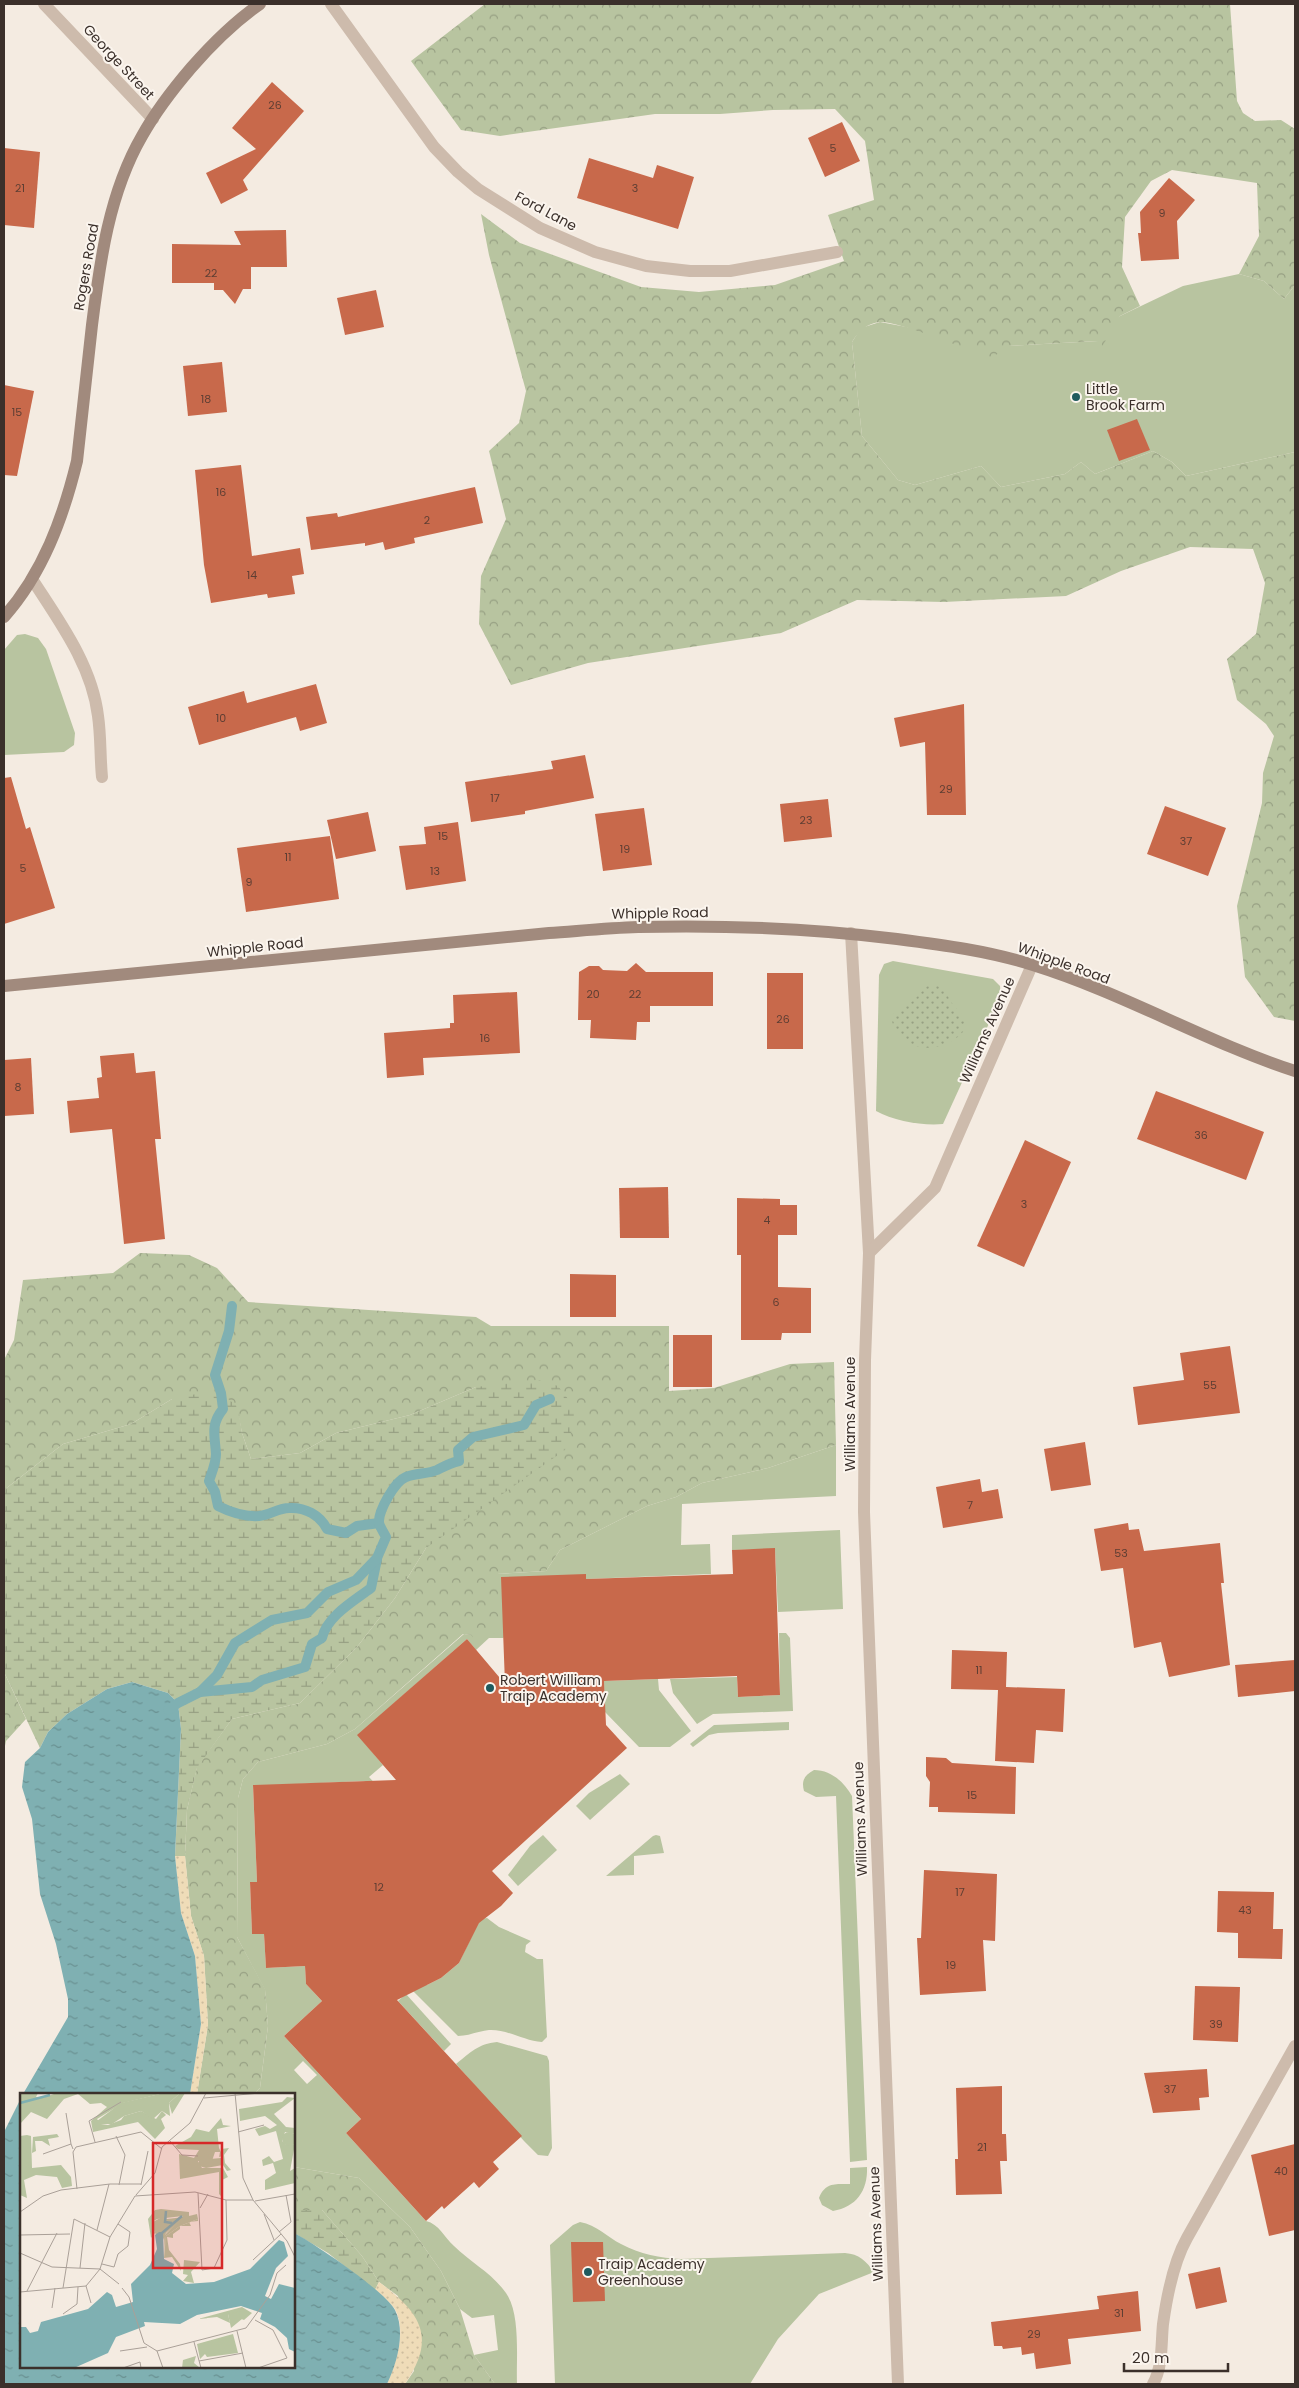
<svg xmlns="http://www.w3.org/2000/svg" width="1299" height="2388" font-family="Poppins,sans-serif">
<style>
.grass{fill:#b8c4a0;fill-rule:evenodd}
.forest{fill:url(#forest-crowns)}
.wetland{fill:url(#wetland-marsh)}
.sand{fill:url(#sand-dots)}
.garden{fill:url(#garden-dots)}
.water{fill:url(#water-ripples)}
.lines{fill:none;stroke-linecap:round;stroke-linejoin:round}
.stream{stroke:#7fb0b2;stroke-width:10}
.building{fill:#c8694b}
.street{stroke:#cdbbac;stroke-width:12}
.secondary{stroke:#a18a7d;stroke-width:12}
.poi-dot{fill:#1f5a5e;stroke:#fbf5ee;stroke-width:2}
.labels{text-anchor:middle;stroke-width:4;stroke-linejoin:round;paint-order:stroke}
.number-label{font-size:11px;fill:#5e3e33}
.street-label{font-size:14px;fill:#3b302b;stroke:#fbf5ee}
.poi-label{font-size:14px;fill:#3b302b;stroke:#fbf5ee;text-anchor:start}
.inset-river{fill:none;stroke:#7fb0b2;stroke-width:2.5}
.inset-road{fill:none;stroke:#aaa098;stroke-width:1}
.view{fill:#d62828;fill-opacity:0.15;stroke:#d62828;stroke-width:2.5}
.inset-edge{fill:none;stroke:#3b302b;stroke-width:2.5}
</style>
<defs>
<pattern id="forest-crowns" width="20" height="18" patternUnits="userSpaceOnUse" patternTransform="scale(1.25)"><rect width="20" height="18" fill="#b8c4a0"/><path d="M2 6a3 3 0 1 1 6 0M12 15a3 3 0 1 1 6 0" fill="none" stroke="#97a083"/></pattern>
<pattern id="wetland-marsh" width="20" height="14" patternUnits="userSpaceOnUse" patternTransform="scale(1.25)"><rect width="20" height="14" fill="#b8c4a0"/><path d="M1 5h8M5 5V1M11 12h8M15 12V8" fill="none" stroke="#97a083"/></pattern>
<pattern id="sand-dots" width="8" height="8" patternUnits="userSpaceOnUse" patternTransform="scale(1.25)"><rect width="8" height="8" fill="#efdcb8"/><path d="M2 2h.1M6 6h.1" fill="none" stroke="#cebd9e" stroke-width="1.8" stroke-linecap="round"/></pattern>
<pattern id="garden-dots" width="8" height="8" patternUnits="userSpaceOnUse" patternTransform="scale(1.25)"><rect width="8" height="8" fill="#b8c4a0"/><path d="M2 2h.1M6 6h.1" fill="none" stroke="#97a083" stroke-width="1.8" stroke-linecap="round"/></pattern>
<pattern id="water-ripples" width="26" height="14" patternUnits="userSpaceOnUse" patternTransform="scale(1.25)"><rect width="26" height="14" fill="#7fb0b2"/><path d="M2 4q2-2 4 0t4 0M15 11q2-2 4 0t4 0" fill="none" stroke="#699091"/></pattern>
</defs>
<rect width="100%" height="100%" fill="#f4ebe1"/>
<g class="grass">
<path d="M1239 274 1264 281 1284 299 1295 285V452L1186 476 1172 462 1153 451 1095 474 1081 462 1065 474 1001 487 981 466 915 485 898 480 862 436 852 342 861 328 880 322 1008 346 1098 341 1120 316 1183 286Z"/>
<path d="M25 634 38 638 46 649 75 733 74 745 64 752 4 755V650L17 635Z"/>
<path d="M893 961 993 979 1000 986 1001 997 943 1124C923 1126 894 1121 876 1111L879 975 884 964Z"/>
<path d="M836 1445V1496L682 1504 681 1545 710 1544 711 1574 586 1579 503 1638H489L476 1650 467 1639 358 1735 383 1765 369 1777 381 1790 364 1781 253 1786 257 1882H250L252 1934H264L266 1968 305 1966 306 1984 322 2001 284 2036 361 2119 346 2133 426 2221C439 2224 444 2237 454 2246 470 2262 492 2273 506 2293 521 2314 516 2359 517 2384H495L474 2355 498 2350 494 2315 472 2318 460 2309 441 2271 410 2227 359 2178 294 2167V2094H254L260 2088 268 2026 265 1990 237 1937 238 1798 243 1779 258 1762 327 1744 355 1729 464 1634 471 1635 497 1574 546 1571 560 1550 647 1506 676 1497 702 1483 768 1468ZM303 2061 317 2075 307 2084 294 2070Z"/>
<path d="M840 1530 843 1609 778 1612 775 1549 732 1550V1535Z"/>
<path d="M779 1633H786L790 1638 793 1711 713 1714 697 1724 673 1693 670 1679 737 1677 738 1697 780 1695Z"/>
<path d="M658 1679 659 1690 691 1731 670 1747H639L605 1712 604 1681Z"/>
<path d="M789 1722V1730L718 1733 709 1735 693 1747 690 1744 714 1725Z"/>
<path d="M814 1770C831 1770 844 1782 852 1796L867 2160 850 2162 836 1796 816 1797 804 1791C801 1780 805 1775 814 1770Z"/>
<path d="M620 1774 630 1784 590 1820 576 1806 589 1793Z"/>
<path d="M543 1835 557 1850 518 1886 508 1875 530 1846Z"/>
<path d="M656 1835 660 1836 664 1853 634 1856V1875L606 1876 653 1836Z"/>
<path d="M487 1918 499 1927 531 1941 526 1945 525 1952 537 1959H543L547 2037 542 2042C524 2041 507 2029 489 2030 478 2031 469 2036 458 2036L411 1989 421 1980 427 1985 441 1978 459 1963 480 1919Z"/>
<path d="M406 1994 451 2044 444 2051 398 2001Z"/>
<path d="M497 2042 547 2056 549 2061 552 2148 548 2156 538 2155 524 2141 456 2064C471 2052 478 2044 497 2042Z"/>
<path d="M867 2167C868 2191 856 2207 833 2211L822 2205 819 2198C825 2182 836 2184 850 2184V2168Z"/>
<path d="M580 2222C597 2225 607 2237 621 2244 640 2254 660 2258 681 2259L845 2253C859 2254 866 2261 874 2272L819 2294 778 2339 750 2384H555L550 2245 573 2225Z"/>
</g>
<g class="forest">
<path d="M485 4H1230L1237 101 1243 113 1255 121 1281 120 1295 129V285L1284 299 1264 281 1239 274 1259 236 1257 183 1172 170 1151 181 1125 217 1122 267 1140 306 1120 316 1102 347 1098 341 1008 346 992 358C971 351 897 320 879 322 866 324 859 331 852 342L862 436 898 480 915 485 981 466 1001 487 1065 474 1081 462 1095 474 1153 451 1172 462 1186 476 1295 452V1021L1274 1017 1245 977 1237 906 1262 803 1263 773 1274 736 1266 724 1237 700 1227 659 1256 634 1265 583 1253 549 1190 547 1121 571 1066 596 944 602 857 600 781 633 588 663 511 685 479 624 481 576 506 519 489 451 519 423 526 391 489 255 481 214 520 243 641 287 699 292 775 285 844 261 828 215 874 200 865 141 835 109 773 110 720 114H655L500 136 461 130 411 61Z"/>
<path d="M140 1253 189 1255 217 1268 248 1302 476 1317 491 1326H669V1391L714 1388 790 1364 834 1362 836 1445 768 1468 702 1483 676 1497 647 1506 560 1550 546 1571 497 1574 500 1633 487 1634 478 1643 471 1635 463 1634 355 1729 327 1744 258 1762 243 1779 238 1798 237 1937 265 1989 268 2026 260 2088 254 2094H197L208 2025 204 1956 191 1916 185 1856 187 1810 197 1767 232 1719 300 1703 357 1647 395 1598 426 1548 476 1387 410 1415 336 1433 300 1453 251 1459 242 1433 237 1407 172 1399 131 1424 63 1444 4 1490V1360L14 1340 23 1280 113 1273Z"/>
<path d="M4 1672 26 1719 6 1741 4 1751Z"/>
<path d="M294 2167 359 2178 410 2227 441 2271 460 2309 474 2355 495 2384H405L414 2371 398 2296 379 2282 362 2256 322 2210H294Z"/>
</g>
<g class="wetland">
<path d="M538 1380 558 1386 578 1412 565 1450 426 1548 395 1598 357 1647 300 1703 232 1719 197 1768 187 1810 185 1856H175L181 1729 178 1703 168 1693 132 1682 107 1689 67 1714 48 1732 40 1748 4 1672V1490L63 1444 131 1424 172 1399 206 1392 221 1393 238 1407 242 1433 251 1459 300 1453 336 1433 410 1415 476 1387Z"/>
<path d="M294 2210H322L362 2256 379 2282 375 2290 328 2253 294 2233Z"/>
</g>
<g class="sand">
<path d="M175 1856H185L191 1916 204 1956 208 2025 197 2094H190L201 2024 195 1956 181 1913Z"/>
<path d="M379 2282C421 2313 437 2337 405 2384H387C396 2364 407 2330 395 2309 390 2302 381 2295 375 2290Z"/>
</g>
<path class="garden" d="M931 984 938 986 946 991 950 1001 965 1018 966 1028C946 1057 898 1055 891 1017 897 1009 902 1008 910 1003 919 997 921 989 931 984Z"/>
<g class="water">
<path d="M132 1682 168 1693 178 1703 181 1729 175 1856 181 1913 195 1956 201 2024 190 2094H23L68 2017V1999L56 1944 40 1894 32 1819 22 1787 25 1762 40 1748 48 1732 67 1714 107 1689Z"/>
<path d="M21 2098V2367H294V2233C314 2243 386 2292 395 2310 406 2332 397 2363 387 2384H4V2132Z"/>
</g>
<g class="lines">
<g class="stream">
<path d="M232 1306 229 1331 215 1375 221 1393 223 1409C210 1425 215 1436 216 1454 216 1463 212 1472 209 1481L215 1492 218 1506C230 1512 245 1517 259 1516 269 1515 279 1508 289 1508 305 1507 320 1515 327 1529L346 1533 357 1526 379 1523"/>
<path d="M200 1692 252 1687 262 1680 305 1667 312 1644 322 1638C327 1616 354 1601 371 1588L377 1559"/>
<path d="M168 1710 178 1703 200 1692 217 1675 235 1643 272 1620 307 1613 328 1592 356 1580 377 1558 386 1537C384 1533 380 1527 379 1523 378 1511 395 1481 406 1477 416 1473 428 1474 437 1470 445 1466 450 1463 459 1461L458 1450 473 1437 524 1425 536 1405 550 1399"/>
</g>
</g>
<g class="building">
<path d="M272 82 304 111 243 180 248 190 221 204 206 173 256 149 232 128Z"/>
<path d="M842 122 860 161 825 177 808 138Z"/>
<path d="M4 148 40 152 34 228 4 225Z"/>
<path d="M589 158 653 178 657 165 694 177 678 229 577 198Z"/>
<path d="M1169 178 1195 200 1177 221 1179 259 1141 261 1138 233H1141L1140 212Z"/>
<path d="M286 230 287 267H251V289H243L235 304 223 290H214V283H172V244L241 245 234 231Z"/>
<path d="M376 290 384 327 345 335 337 298Z"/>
<path d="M222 362 227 412 188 416 183 366Z"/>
<path d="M4 385 34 391 17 476 4 475Z"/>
<path d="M1137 419 1150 450 1119 461 1107 430Z"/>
<path d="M241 465 252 556 300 548 304 574 292 576 295 594 268 598 267 594 211 603 204 565 195 470Z"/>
<path d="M475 487 483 523 414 538 415 543 385 550 383 542 365 546V543L311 550 306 517 337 513 338 517Z"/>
<path d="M316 684 327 723 300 731 296 717 199 745 188 707 244 691 247 703Z"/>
<path d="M964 704 966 815H927L925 742 900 747 894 718Z"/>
<path d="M585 755 594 798 525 811V814L471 822 465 782 553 769 551 761Z"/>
<path d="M11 777 26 829 30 827 55 908 4 924V778Z"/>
<path d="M828 799 832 837 784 842 780 804Z"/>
<path d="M1165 806 1226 828 1208 876 1147 854Z"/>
<path d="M644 808 652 865 603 871 595 814Z"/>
<path d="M368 812 376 851 336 859 327 820Z"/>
<path d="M458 822 466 881 406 890 399 846 426 844 424 827Z"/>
<path d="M330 836 339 899 246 912 237 848Z"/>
<path d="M636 963 646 972H713V1006H650V1022H637L636 1040 590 1038 591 1020H578L579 972 589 966H599L603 970 627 971Z"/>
<rect x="767" y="973" width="36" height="76"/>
<path d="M517 992 520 1053 423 1058 424 1075 387 1078 384 1033 450 1028V1023H454L453 995Z"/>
<path d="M134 1053 136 1073 155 1071 161 1139H155L165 1239 124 1244 112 1129 70 1133 67 1101 99 1098 97 1078 102 1077 100 1056Z"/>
<path d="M31 1058 34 1114 4 1116V1060Z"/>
<path d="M1156 1091 1264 1132 1246 1180 1137 1139Z"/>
<path d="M1025 1140 1071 1162 1024 1267 977 1246Z"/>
<path d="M668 1187 669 1238H620L619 1188Z"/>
<path d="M737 1198 780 1199V1205H797V1235H778V1287L811 1288V1333H782L781 1340H741V1255H737Z"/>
<path d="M570 1274 616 1275V1317H570Z"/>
<rect x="673" y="1335" width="39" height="52"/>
<path d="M1230 1346 1240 1413 1138 1425 1133 1387 1184 1380 1180 1353Z"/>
<path d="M1085 1442 1091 1485 1051 1491 1044 1449Z"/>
<path d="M980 1479 982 1492 998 1489 1003 1518 943 1528 936 1487Z"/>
<path d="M1128 1523 1129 1530 1139 1529 1144 1551 1220 1543 1224 1583H1221L1230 1665 1169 1677 1161 1642 1134 1648 1123 1568 1101 1571 1094 1529Z"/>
<path d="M775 1548 780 1695 738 1697 737 1676 604 1681 606 1725 627 1748 492 1871 513 1893 501 1906 479 1923 459 1963 441 1978 397 2000 522 2136 493 2162 499 2169 479 2188 474 2182 444 2209 442 2206 426 2221 346 2133 361 2119 284 2036 322 2001 306 1984 305 1966 266 1968 264 1934H252L250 1882H257L253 1785 396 1780 357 1735 467 1639 505 1684 501 1577 586 1574V1579L733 1574 732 1550Z"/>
<path d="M952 1650 1007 1652 1006 1687 1065 1689 1063 1732 1036 1730 1034 1763 995 1761 998 1690 951 1689Z"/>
<path d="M1295 1660V1691L1238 1697 1235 1665Z"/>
<path d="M926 1757 946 1758 952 1763 1016 1767 1015 1814 938 1812V1807H929L930 1782 926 1776Z"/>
<path d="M924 1870 997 1874 995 1941 983 1940 986 1991 920 1995 917 1938H921Z"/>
<path d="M1218 1891 1274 1892 1273 1929H1283L1282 1959 1238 1958V1933L1217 1932Z"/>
<path d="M1195 1986 1240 1987 1238 2042 1193 2040Z"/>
<path d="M1207 2069 1209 2097 1199 2098 1200 2110 1153 2113 1144 2073Z"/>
<path d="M1002 2086V2134H1006L1007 2161H1000L1002 2194 956 2195 955 2159H958L956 2088Z"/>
<path d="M1295 2144V2230L1269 2236 1251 2155Z"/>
<path d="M571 2242H603L605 2301 573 2302Z"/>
<path d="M1220 2267 1227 2302 1196 2309 1188 2274Z"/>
<path d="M1138 2291 1141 2331 1068 2339 1071 2364 1036 2369 1034 2353 1022 2355 1021 2347 1003 2349 1002 2346H994L991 2322 1099 2309 1097 2296Z"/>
</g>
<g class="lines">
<g class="street">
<path d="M44 4 153 119"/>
<path d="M331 4 434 147 458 172 478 189 540 228 595 252 646 266 690 271H730L837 252"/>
<path d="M32 579C59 621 92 665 98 716 101 736 100 757 102 777"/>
<path d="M851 933 869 1253 865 1360 864 1512 898 2384"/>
<path d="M869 1253 935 1188 1032 965"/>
<path d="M1153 2384C1163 2366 1161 2344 1163 2324 1167 2295 1173 2263 1187 2238L1295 2046"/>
</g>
<g class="secondary">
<path d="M4 617C43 573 63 518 77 461 82 416 87 371 92 325 100 261 109 193 142 136 156 111 173 89 191 68 212 44 234 22 260 4"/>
<path d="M4 986 549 933C578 931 608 928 638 927 724 925 811 928 897 939 943 945 989 951 1033 965 1123 993 1206 1042 1295 1071"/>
</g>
</g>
<g class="poi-dot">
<circle cx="1076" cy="397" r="5"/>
<circle cx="490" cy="1688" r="5"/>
<circle cx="588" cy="2272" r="5"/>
</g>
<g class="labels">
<g class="number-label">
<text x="275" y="109">26</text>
<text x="833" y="152">5</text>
<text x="20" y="192">21</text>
<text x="635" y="192">3</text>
<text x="1162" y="217">9</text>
<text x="211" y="277">22</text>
<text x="206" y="403">18</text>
<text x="17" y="416">15</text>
<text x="221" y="496">16</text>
<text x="427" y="524">2</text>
<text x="252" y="579">14</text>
<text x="221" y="722">10</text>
<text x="946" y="793">29</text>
<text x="495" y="802">17</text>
<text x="806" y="824">23</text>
<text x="443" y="840">15</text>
<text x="1186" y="845">37</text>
<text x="625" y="853">19</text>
<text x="288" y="861">11</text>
<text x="23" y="872">5</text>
<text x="435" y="875">13</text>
<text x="249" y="886">9</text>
<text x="593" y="998">20</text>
<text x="635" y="998">22</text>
<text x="783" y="1023">26</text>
<text x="485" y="1042">16</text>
<text x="18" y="1091">8</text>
<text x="1201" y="1139">36</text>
<text x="1024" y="1208">3</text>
<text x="767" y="1224">4</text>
<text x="776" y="1306">6</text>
<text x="1210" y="1389">55</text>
<text x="970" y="1509">7</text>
<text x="1121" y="1557">53</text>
<text x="979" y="1674">11</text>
<text x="972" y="1799">15</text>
<text x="379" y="1891">12</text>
<text x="960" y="1896">17</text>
<text x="1245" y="1914">43</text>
<text x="951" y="1969">19</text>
<text x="1216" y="2028">39</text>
<text x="1170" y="2093">37</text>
<text x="982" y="2151">21</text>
<text x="1281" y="2175">40</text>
<text x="1119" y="2317">31</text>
<text x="1034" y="2338">29</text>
</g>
<g class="street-label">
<text transform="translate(119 62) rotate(47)" y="5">George Street</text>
<text transform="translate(546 211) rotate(28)" y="5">Ford Lane</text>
<text transform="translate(86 267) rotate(-80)" y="5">Rogers Road</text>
<text transform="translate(660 913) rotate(-1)" y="5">Whipple Road</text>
<text transform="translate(255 947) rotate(-6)" y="5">Whipple Road</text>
<text transform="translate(1064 963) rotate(20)" y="5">Whipple Road</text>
<text transform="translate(987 1030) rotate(-66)" y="5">Williams Avenue</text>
<text transform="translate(850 1414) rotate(-90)" y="5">Williams Avenue</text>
<text transform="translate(860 1819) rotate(-92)" y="5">Williams Avenue</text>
<text transform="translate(876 2224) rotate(-92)" y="5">Williams Avenue</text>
</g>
<g class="poi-label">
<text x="1086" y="394">Little<tspan x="1086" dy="16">Brook Farm</tspan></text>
<text x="500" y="1685">Robert William<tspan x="500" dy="16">Traip Academy</tspan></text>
<text x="598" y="2269">Traip Academy<tspan x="598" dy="16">Greenhouse</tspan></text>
</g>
</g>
<g transform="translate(20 2093)">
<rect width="275" height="275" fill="#f4ebe1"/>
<path d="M209 55 204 62 205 70 211 77 207 78 203 72 186 75 179 73V67L201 65V56ZM178 126V128L169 129 171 133H160V136L153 141V145L147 144 149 157 160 171 161 178 152 164 144 165 146 143 160 133ZM164 167 180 169 171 179 174 190 163 188 168 182 163 181ZM213 241 218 260 187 264 185 261 180 266 177 251ZM176 263 174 270 180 275H162L163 267Z" fill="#b8c4a0"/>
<path d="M0 0H18L16 4 22 5 37 0H144L103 10 77 26 81 31 88 32 101 27 104 23 121 18 136 26 142 18 146 22 141 26 145 35 135 46 118 29 73 39 71 28 87 14 81 10 70 11 58 1 44 6 27 26 11 19 0 31ZM160 0H165L152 21 149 10ZM267 4 275 5 254 21 266 34 275 35V41L265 39 262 48 266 52 275 51 270 78 275 75V90L245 97V87L256 80 253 70 243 73 242 67 249 63 254 69 263 66 256 38 239 43 235 36 245 33 250 36 257 32 245 23 220 28 219 16 262 9ZM201 25 203 32 211 33 197 36 199 55 203 63 199 64 200 59H195L192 68H178L182 75H203L208 84 202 87V104L199 101V79L160 86 159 61 174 65 179 57 158 56 155 53 171 44 176 36 189 39ZM37 41 39 44 28 46 30 53 22 48H15L16 58 12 60 13 44ZM7 42 11 43 12 75 41 72 51 84 52 93 42 95 37 84 16 82 4 87 7 105 0 102V43ZM141 116 169 119V123L177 121 178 126 160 133 146 143 145 163 144 143 163 123 137 126 132 129 135 140 131 145 128 126 135 117ZM222 214 232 220 224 227 208 221 210 230 197 224 178 226Z" fill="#b8c4a0"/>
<path d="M144 0H160L149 10 150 23 142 18 133 26 121 18 104 23 92 31H73L101 10ZM262 46a7 7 0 1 1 14 0a7 7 0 1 1-14 0ZM144 123 147 126 164 124 146 140 143 147 136 142 131 130Z" fill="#b8c4a0"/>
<path d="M221 218 222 226 211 235 208 221Z" fill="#b8c4a0"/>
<path d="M139 139H143L144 166 154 171 152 180 166 191 194 189 230 176 259 147 264 149 268 163 256 175 245 203 251 206 259 191 275 195V259L269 256 267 245 255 234 240 226 242 220 221 213 177 222 160 231 124 229 125 233 96 244 88 260 54 275H0V234H6L10 240 18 238 21 229 68 216 87 199 92 202 96 214 113 209 111 191 130 172 137 156 135 142Z" fill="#7fb0b2"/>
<path class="inset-river" d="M0 10 30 2M146 118 145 129 152 130M142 140 162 123"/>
<path class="inset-road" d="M215 0 223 85 233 107 267 148 275 164M184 5 240 0M46 20 51 51M218 39 244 32M96 43 105 62 99 92M150 48 162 62 178 63M75 49 69 28 101 9M23 61 51 51 53 56M121 92 128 58M57 96 53 59 56 54 121 39 142 56M178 100 182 177 194 175 207 147 206 107M116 102 135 80 142 54 170 30 186 0M235 108 275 101M180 115 188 101M0 119 23 103 41 97 90 91H121M244 121 254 147M77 137 89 91M259 139 271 129 266 102M0 142 50 141M0 160 32 174 80 176 90 144 115 103 175 99 206 107H233M233 167 261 141M82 171 94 174 98 161 108 153 110 139 98 131M60 175 65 130M66 193 71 210M43 195 54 126 90 144M102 195 109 204 124 250 137 258 226 235 250 202 257 180 266 172M7 198 37 140M0 199 66 193 80 176 99 191M32 215 35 195M43 221 57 211 58 194M235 227 253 237 267 265 238 275M217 238 226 275M174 249 181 275M100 258 127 254M137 258 143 275M179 268 223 260M103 275 120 269 121 275"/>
<path class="view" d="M133 50H202V175H133Z"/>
<rect width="275" height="275" class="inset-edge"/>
</g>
<rect width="1299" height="2388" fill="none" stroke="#3b302b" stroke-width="10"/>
<path d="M1124 2363v8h104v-8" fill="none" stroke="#3b302b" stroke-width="2.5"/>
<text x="1132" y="2363" font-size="15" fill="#3b302b" stroke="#fbf5ee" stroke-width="4" paint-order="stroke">20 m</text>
</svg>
